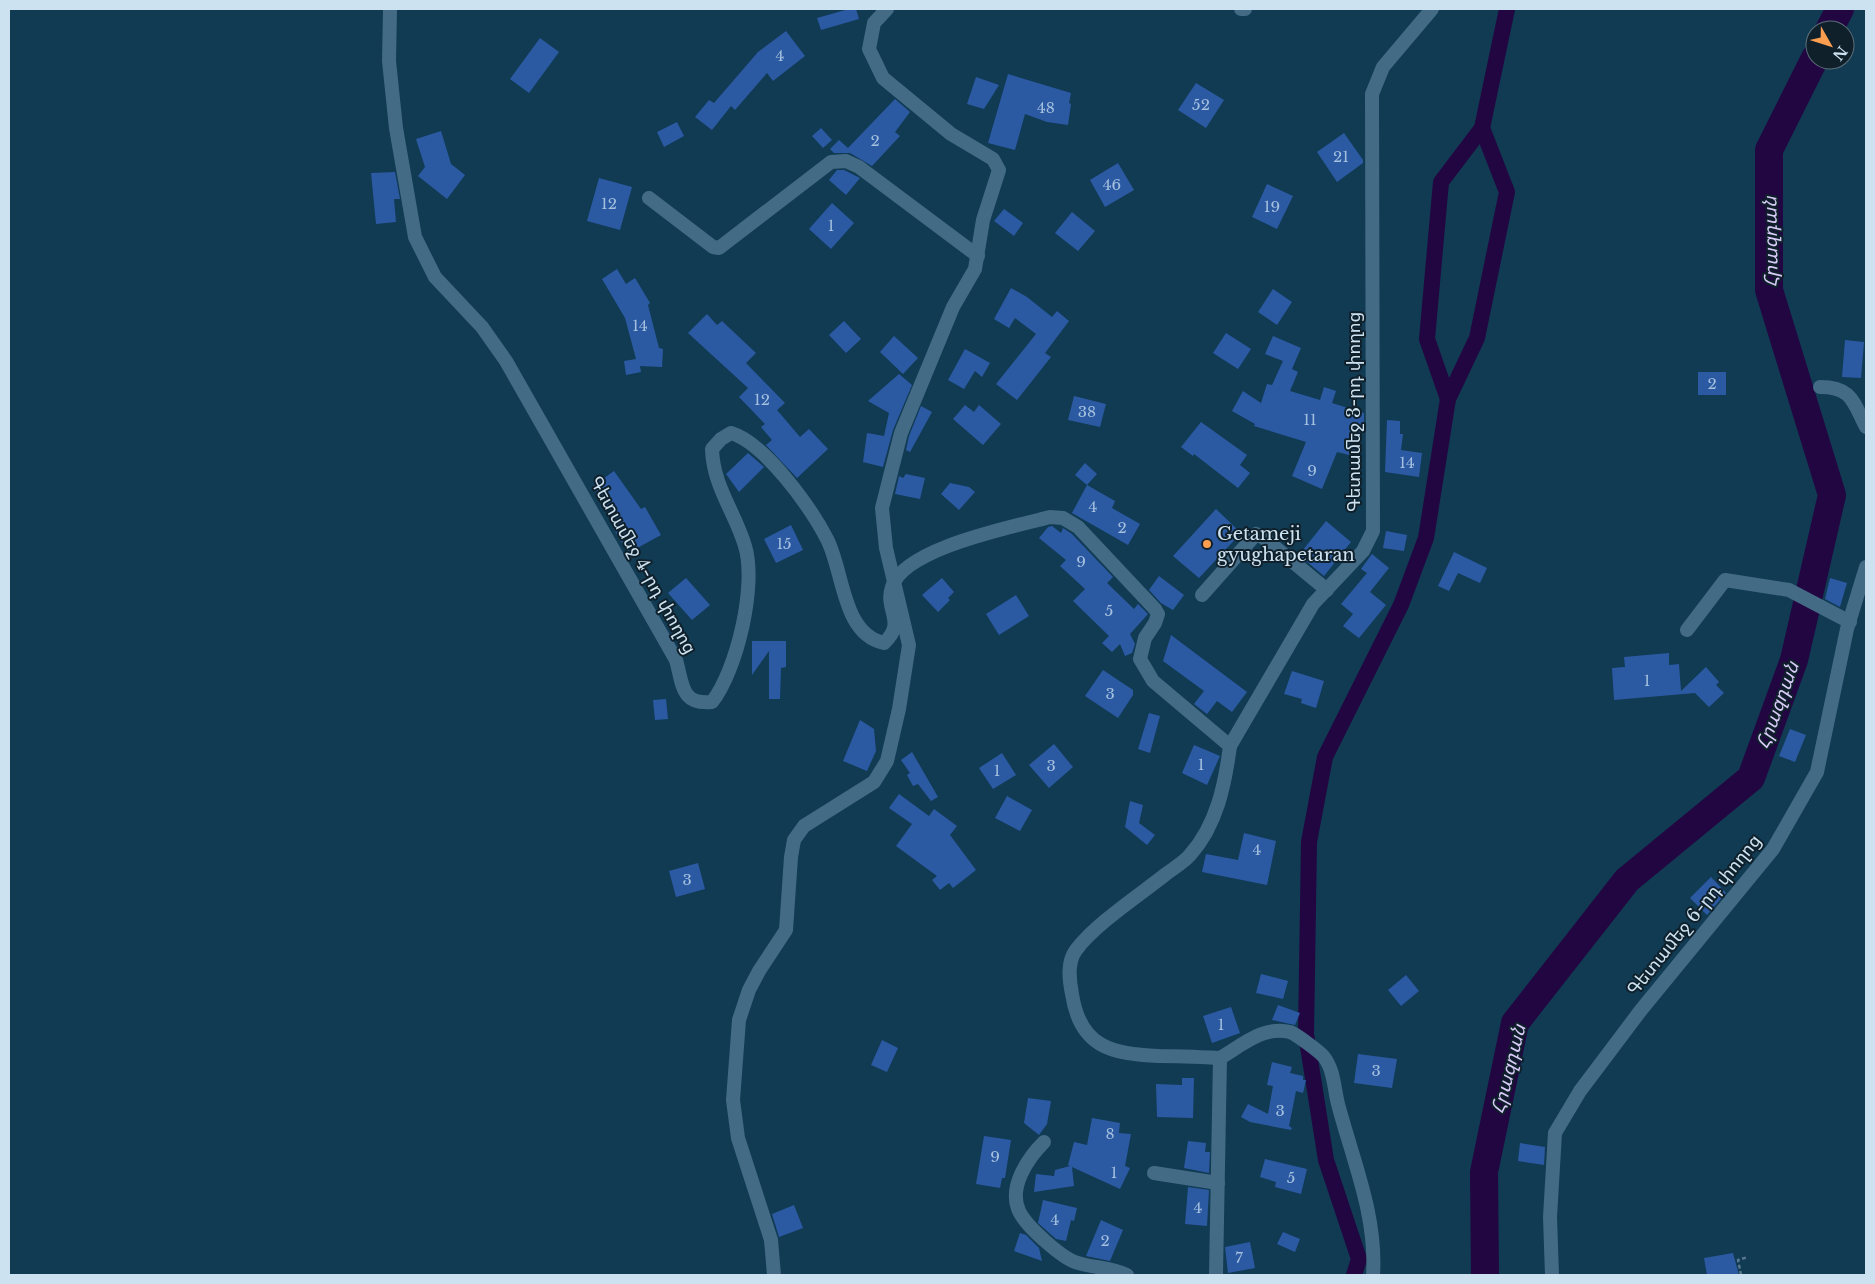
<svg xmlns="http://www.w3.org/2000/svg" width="1875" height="1284" font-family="'Libre Baskerville','Noto Sans Armenian',serif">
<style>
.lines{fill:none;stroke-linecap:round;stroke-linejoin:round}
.canal{stroke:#220642;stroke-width:16}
.river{stroke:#220642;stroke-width:28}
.building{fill:#2b5aa3}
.path{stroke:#57788e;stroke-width:2.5;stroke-dasharray:4 2.5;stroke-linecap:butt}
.minor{stroke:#436b86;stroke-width:14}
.tertiary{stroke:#436b86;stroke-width:14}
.poi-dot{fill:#fb9e50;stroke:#0f202b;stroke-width:2}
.labels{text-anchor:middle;stroke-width:4;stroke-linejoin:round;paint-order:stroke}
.number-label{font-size:15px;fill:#a4c0de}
.street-label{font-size:18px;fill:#cde2f1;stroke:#0f202b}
.poi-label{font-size:18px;fill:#cde2f1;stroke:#0f202b;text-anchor:start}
.water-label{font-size:19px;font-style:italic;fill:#d9cbf8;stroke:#0f202b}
</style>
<rect width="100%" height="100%" fill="#113a53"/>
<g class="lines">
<g class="canal">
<path d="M1448 399 1427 339 1441 182 1482 128 1507 9"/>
<path d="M1354 1275 1359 1259 1326 1160 1306 1034 1309 842 1325 757 1401 605 1426 538 1448 399 1477 338 1507 192 1482 128"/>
</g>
<g class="river">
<path d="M1829 30 1840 9"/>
<path d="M1485 1275 1484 1172 1515 1023 1627 880 1751 778 1794 660 1832 495 1769 290V150L1815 58"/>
</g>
</g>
<g class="building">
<path d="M849 9H856L859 19 821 30 817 18Z"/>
<path d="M786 31 805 56 773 81 767 73 735 110 731 106 712 130 695 117 709 100 714 103 758 52Z"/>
<path d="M540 38 559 52 529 93 510 79Z"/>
<path d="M1008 74 1071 93 1069 103 1071 104 1068 125 1047 122 1025 114 1015 150 988 143Z"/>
<path d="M976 77 999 85 984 109 967 104Z"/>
<path d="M1196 83 1224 100 1206 128 1178 110Z"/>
<path d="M895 99 910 112 895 132 900 136 872 166 850 153H834L830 149 839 140 848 148Z"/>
<path d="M677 122 684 136 664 147 657 132Z"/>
<path d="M821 128 832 140 823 148 812 136Z"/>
<path d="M441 131 451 164 465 175 447 199 418 176 425 167 416 139Z"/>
<path d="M1344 133 1363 160V163L1337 182 1317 152Z"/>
<path d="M1118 163 1134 190 1105 207 1090 180Z"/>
<path d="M837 170H844L860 178 846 195 829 180Z"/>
<path d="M395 172 400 199H394L396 222 376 224 371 173Z"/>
<path d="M599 178 632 187 620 230 587 221Z"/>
<path d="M1267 184 1293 196 1277 229 1252 217Z"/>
<path d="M832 203 854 223 831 249 809 229Z"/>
<path d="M1004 209 1023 223 1014 236 994 221Z"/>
<path d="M1072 212 1095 231 1078 251 1055 233Z"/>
<path d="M617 269 626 284 635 278 650 303 648 305 659 348 663 349 662 367 640 366 641 372 626 375 624 361 636 359 625 318 602 279Z"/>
<path d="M1011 288 1027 297 1052 317 1057 311 1069 321 1045 353 1051 357 1017 400 996 384 1036 334 1015 318 1009 328 994 319Z"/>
<path d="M1273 289 1292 302 1277 325 1258 312Z"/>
<path d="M707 314 717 325 722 321 756 353 746 363 785 403 777 410 800 437 809 429 828 449 797 478 766 445 772 440 761 427 765 424 739 397 748 388 688 333Z"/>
<path d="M844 321 861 339 846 353 829 335Z"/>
<path d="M1226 333 1251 349 1238 369 1213 353Z"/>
<path d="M894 336 918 358 903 374 880 352Z"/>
<path d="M1273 336 1301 348 1292 369 1298 372 1290 391 1320 400 1324 387 1336 391 1332 403 1364 413V421L1353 456 1337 452 1322 489 1292 476 1306 442 1254 426 1255 424 1232 411 1243 391 1261 403 1267 384 1272 385 1283 361 1265 354Z"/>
<path d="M1845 340 1864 342 1861 378 1842 377Z"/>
<path d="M965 349 990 363 982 377 975 371 964 389 948 380Z"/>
<rect x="1698" y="372" width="28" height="23"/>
<path d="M899 374 912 385 893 430 883 467 863 462 867 433 884 436 889 413 868 401Z"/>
<path d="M1074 396 1106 404 1100 427 1068 420Z"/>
<path d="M965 405 974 412 979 405 1001 424 983 445 953 419Z"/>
<path d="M921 406 932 412 910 452 906 450 909 436Z"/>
<path d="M1387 420 1400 421V434H1403L1401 450 1422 453 1419 477 1385 472Z"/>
<path d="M1201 422 1247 455 1240 465 1250 473 1238 488 1194 454 1193 456 1181 447Z"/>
<path d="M748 453 764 467 739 492 726 474Z"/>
<path d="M1085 463 1097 474 1087 485 1075 475Z"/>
<path d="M614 471 641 509 645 507 661 535 628 553 612 526 618 522 593 486Z"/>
<path d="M906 474 925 478 920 499 895 494 899 476 903 478Z"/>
<path d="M950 483 969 487 975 492 959 510 941 494Z"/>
<path d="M1087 485 1115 501 1112 508 1140 524 1128 545 1072 513Z"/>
<path d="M1216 509 1241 533 1199 578 1173 556Z"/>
<path d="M1326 521 1351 542 1324 576 1299 555Z"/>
<path d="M791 525 803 550 776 563 764 539Z"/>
<path d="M1052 526 1061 533 1063 528 1072 534 1113 577 1107 583 1134 609 1138 604 1148 614 1130 634 1135 644 1132 653 1125 656 1120 644 1112 652 1102 643 1109 636 1073 601 1085 589 1060 566 1066 560 1039 538 1048 527Z"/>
<path d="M1386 531 1407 535 1404 551 1383 548Z"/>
<path d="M1454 552 1487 568 1480 583 1458 573 1449 591 1438 586Z"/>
<path d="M1372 554 1389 568 1370 592 1386 605 1359 638 1343 626 1353 614 1341 604 1367 573 1361 569Z"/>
<path d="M1159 576 1184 595 1173 610 1161 603 1149 590Z"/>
<path d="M686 578 710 605 692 620 668 593Z"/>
<path d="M942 578 954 592 948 598 950 600 938 612 922 595Z"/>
<path d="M1830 578 1847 583 1840 607 1825 599Z"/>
<path d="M1016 595 1029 616 999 635 986 614Z"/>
<path d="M1171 635 1247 692 1232 712 1217 701 1207 714 1194 704 1204 691 1163 661Z"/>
<path d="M752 641H786V667L781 668 780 699H769V651L752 675Z"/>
<path d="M1669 653V665L1679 664 1681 691 1706 667 1719 682 1716 685 1724 693 1709 707 1695 693 1614 700 1612 668 1625 667 1624 657Z"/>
<path d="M1103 670 1133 690V695L1118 718 1085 696Z"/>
<path d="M1292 671 1324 681 1316 708 1301 703 1302 699 1284 694Z"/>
<path d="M666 699 668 719 655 720 653 700Z"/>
<path d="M1149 713 1160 716 1150 753 1138 749Z"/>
<path d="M860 720 874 729 876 751 867 771 843 761Z"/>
<path d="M1790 729 1806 735 1795 762 1779 756Z"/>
<path d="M1054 744 1073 767 1049 788 1029 765Z"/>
<path d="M1194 745 1220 756 1207 785 1182 773Z"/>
<path d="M912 752 938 797 931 801 918 784 913 786 907 775 910 773 901 760Z"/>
<path d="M1002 753 1016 775 993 789 979 768Z"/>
<path d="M899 794 929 816 934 809 957 826 950 835 976 870 953 888 949 883 940 890 932 880 937 876 896 846 912 824 889 808Z"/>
<path d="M1007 796 1032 810 1020 831 995 818Z"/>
<path d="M1130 801 1143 805 1139 823 1155 835 1147 845 1125 827Z"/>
<path d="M1244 833 1276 841 1267 885 1202 872 1206 854 1238 860Z"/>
<path d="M698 863 705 889 676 897 669 871Z"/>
<path d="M1711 877 1726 893 1707 915 1690 898Z"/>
<path d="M1261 974 1288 981 1283 999 1256 993Z"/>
<path d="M1406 975 1419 991 1401 1006 1388 990Z"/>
<path d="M1278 1005 1300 1013 1295 1025 1272 1020Z"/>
<path d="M1231 1007 1240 1033 1212 1043 1203 1016Z"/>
<path d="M882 1040 898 1048 887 1072 871 1065Z"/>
<path d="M1358 1054 1397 1059 1392 1088 1354 1083Z"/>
<path d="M1272 1062 1292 1067 1290 1073 1303 1076V1080H1306L1303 1093 1296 1091 1289 1126 1292 1128 1291 1130 1250 1122 1241 1117 1248 1104 1268 1114 1273 1086 1267 1085Z"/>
<path d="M1182 1078H1194L1193 1118 1157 1117 1156 1084 1182 1085Z"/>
<path d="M1028 1098 1051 1101 1047 1124 1039 1135 1024 1123Z"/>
<path d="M1092 1118 1120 1123 1119 1133 1131 1134 1125 1166 1130 1168 1120 1189 1072 1167 1074 1186 1034 1192 1036 1174 1054 1176 1055 1170 1070 1166 1068 1165 1074 1142 1087 1145Z"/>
<path d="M984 1136 1011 1140 1005 1178H1002L1000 1188 976 1184Z"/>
<path d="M1188 1141 1206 1143 1205 1152H1210L1209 1173 1184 1168Z"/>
<path d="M1520 1143 1545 1147 1544 1165 1518 1161Z"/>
<path d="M1265 1159 1307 1169 1301 1194 1275 1187 1276 1182 1260 1177Z"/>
<path d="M1188 1187 1209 1190 1207 1226 1185 1224Z"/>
<path d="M1043 1200 1077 1208 1074 1221 1071 1220 1066 1241 1056 1239 1038 1223Z"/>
<path d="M794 1205 803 1228 779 1237 772 1214Z"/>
<path d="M1101 1220 1123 1230 1110 1261 1086 1256Z"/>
<path d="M1283 1232 1300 1239 1295 1252 1277 1244Z"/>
<path d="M1020 1233 1026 1235 1039 1248 1042 1261 1014 1251Z"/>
<path d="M1250 1242 1255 1268 1228 1273 1225 1247Z"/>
<path d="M1733 1253 1739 1275H1707L1704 1258Z"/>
</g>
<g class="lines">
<path class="path" d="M1741 1275 1738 1260 1748 1257"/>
<g class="minor">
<path d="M1241 9H1245"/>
<path d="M649 198 713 247 719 248 831 162 846 161 859 167 978 256"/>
<path d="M1820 387C1852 387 1853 402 1866 427"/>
<path d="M1202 595 1256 534 1264 538 1327 590"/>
<path d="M1687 630 1725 580 1789 590 1850 622"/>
<path d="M1230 746 1313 604 1363 551 1373 531 1372 94 1383 67 1432 9"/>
<path d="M1044 1142C1028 1158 1008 1187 1019 1211 1024 1222 1035 1232 1044 1240 1053 1248 1064 1258 1075 1262 1092 1268 1110 1267 1127 1275"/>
<path d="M1154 1173 1218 1183"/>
<path d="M774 1275 771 1240 738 1138 733 1100 739 1020 749 990 759 971 786 930 791 857 794 840 804 826 874 782 887 761 899 709 909 645 886 548 882 508 901 433 953 307 975 269 983 220 999 170 993 159 951 134 883 78 869 49 874 23 887 9"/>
<path d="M1552 1275 1550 1217 1555 1133 1580 1091 1641 1010 1773 849 1817 772 1847 629 1866 567"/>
</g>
<g class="tertiary">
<path d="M390 9 389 61 396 128 415 237 435 277 482 327 506 361 676 660C683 685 681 705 712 702 737 670 757 585 745 546 735 512 713 486 712 449L721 439 731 433C765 443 811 508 827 539 844 572 842 634 884 643 907 622 884 610 892 587 904 548 1013 527 1050 517L1063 518 1078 527 1155 609 1158 614 1155 623 1145 638 1140 659 1153 681 1230 746C1225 784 1217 825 1190 855 1184 862 1174 868 1166 874 1141 894 1095 924 1076 950 1067 962 1069 979 1072 994 1080 1047 1111 1054 1159 1056 1180 1056 1200 1057 1220 1058"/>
<path d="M1220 1058C1241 1046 1264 1025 1290 1032 1296 1034 1320 1052 1324 1057 1334 1070 1334 1088 1338 1104 1353 1161 1377 1216 1373 1275"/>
<path d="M1216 1275 1220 1058"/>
</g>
</g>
<circle class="poi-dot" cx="1207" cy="544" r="5"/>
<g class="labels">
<g class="number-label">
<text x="780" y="61">4</text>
<text x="1201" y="110">52</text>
<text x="1046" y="113">48</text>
<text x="875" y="146">2</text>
<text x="1341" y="162">21</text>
<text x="1112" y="190">46</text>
<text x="609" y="209">12</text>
<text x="1272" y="212">19</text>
<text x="831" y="231">1</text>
<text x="640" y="331">14</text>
<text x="1712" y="389">2</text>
<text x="762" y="405">12</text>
<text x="1087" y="417">38</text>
<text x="1310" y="425">11</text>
<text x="1407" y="468">14</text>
<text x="1312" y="476">9</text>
<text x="1093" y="512">4</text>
<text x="1122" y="533">2</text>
<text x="784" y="549">15</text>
<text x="1081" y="567">9</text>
<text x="1109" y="616">5</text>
<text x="1647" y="686">1</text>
<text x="1110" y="699">3</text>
<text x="1201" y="770">1</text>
<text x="1051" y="771">3</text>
<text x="997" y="776">1</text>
<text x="1257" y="855">4</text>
<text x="687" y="885">3</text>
<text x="1221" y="1030">1</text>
<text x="1376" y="1076">3</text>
<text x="1280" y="1116">3</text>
<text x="1110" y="1139">8</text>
<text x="995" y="1162">9</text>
<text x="1114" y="1178">1</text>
<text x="1291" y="1183">5</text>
<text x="1198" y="1213">4</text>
<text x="1055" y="1225">4</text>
<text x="1105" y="1246">2</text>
<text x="1239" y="1263">7</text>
</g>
<g class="street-label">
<text transform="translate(1354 412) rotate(-90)" y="6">Գետամեջ 3-րդ փողոց</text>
<text transform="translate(643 565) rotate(61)" y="6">Գետամեջ 4-րդ փողոց</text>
<text transform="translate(1694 915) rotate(-51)" y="6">Գետամեջ 6-րդ փողոց</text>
</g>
<g class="poi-label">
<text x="1217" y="540">Getameji<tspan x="1217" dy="21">gyughapetaran</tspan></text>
</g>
<g class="water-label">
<text transform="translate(1770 242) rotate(-91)" y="7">Հրազդան</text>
<text transform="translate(1777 705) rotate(-70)" y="7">Հրազդան</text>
<text transform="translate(1508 1069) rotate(-76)" y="7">Հրազդան</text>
</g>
</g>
<rect width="1875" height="1284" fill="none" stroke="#cde2f1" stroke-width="20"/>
<g transform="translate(1830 45) rotate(129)"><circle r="24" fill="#0f202b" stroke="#5b6e7a"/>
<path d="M0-4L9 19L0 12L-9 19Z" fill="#fb9e50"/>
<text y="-8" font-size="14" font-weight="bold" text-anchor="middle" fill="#cde2f1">N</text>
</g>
</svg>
